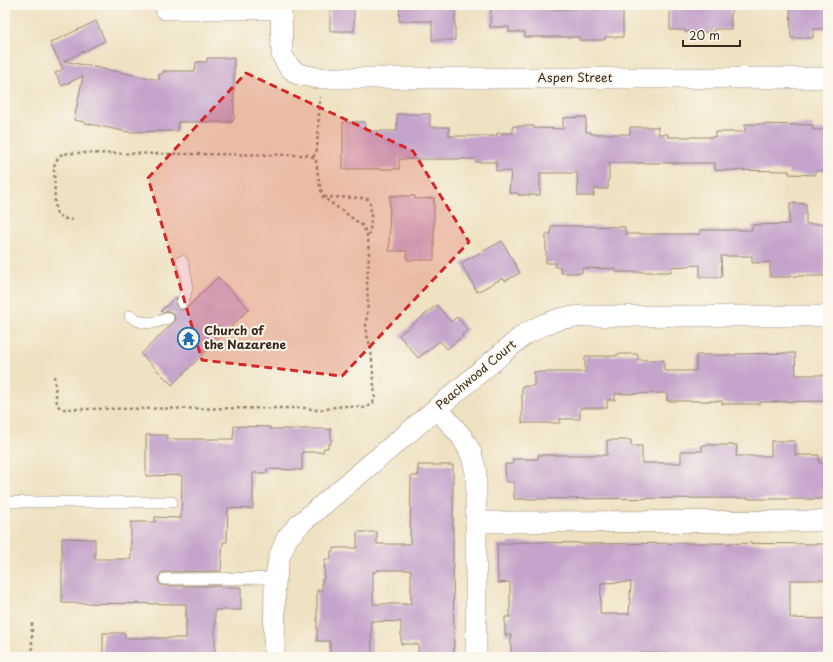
<svg xmlns="http://www.w3.org/2000/svg" width="833" height="662" font-family="'Playpen Sans',sans-serif">
<style>
.building{fill:#c5a4cb;fill-rule:evenodd}
.lines{fill:none;stroke-linecap:round;stroke-linejoin:round}
.lane-casing{stroke:#958670;stroke-width:12}
.street-casing{stroke:#958670;stroke-width:22}
.path{stroke:#958670;stroke-width:2.5;stroke-dasharray:3 3;stroke-linecap:butt}
.lane{stroke:#fff;stroke-width:11}
.street{stroke:#fff;stroke-width:21}
.marked{fill:#d62828;fill-opacity:0.2;stroke:#d62828;stroke-width:3;stroke-dasharray:8 5;stroke-linejoin:round}
.labels{text-anchor:middle;stroke-width:4;stroke-linejoin:round;paint-order:stroke}
.street-label{font-size:12px;fill:#3b2a1e;stroke:#fbf7ec}
.poi-label{font-size:12px;font-weight:bold;fill:#3b2a1e;stroke:#fbf7ec;text-anchor:start}
</style>
<rect width="100%" height="100%" fill="#fbf7ec"/>
<filter id="ink" filterUnits="userSpaceOnUse"><feTurbulence type="fractalNoise" baseFrequency=".025" numOctaves="2"/><feDisplacementMap in="SourceGraphic" scale="8" xChannelSelector="R" yChannelSelector="G"/><feConvolveMatrix kernelMatrix="1 2 1 2 8 2 1 2 1" color-interpolation-filters="sRGB"/></filter>
<filter id="wash" filterUnits="userSpaceOnUse"><feTurbulence type="fractalNoise" baseFrequency=".012" numOctaves="4" result="noise"/><feDisplacementMap in="SourceGraphic" scale="16" xChannelSelector="R" yChannelSelector="G"/><feGaussianBlur stdDeviation="0.9" result="paint"/><feColorMatrix in="noise" values="0 0 0 0 0 0 0 0 0 0 0 0 0 0 0 0 0 1.4 0 .05"/><feComposite in="paint" operator="in"/></filter>
<g filter="url(#wash)">
<rect width="100%" height="100%" fill="#efe2c3"/>
<g id="blocks">
<g class="building">
<rect x="330" y="5" width="24" height="26"/>
<path d="M400 5H455V40H432V21H399Z"/>
<path d="M491 5H545V9H577V5H592V9H623V37H605V40H579V37H525V32H509V27H490Z"/>
<path d="M670 5H731V29H714V32H685V30H670Z"/>
<path d="M790 5H828V29H813V38H791Z"/>
<path d="M96 21 105 41 64 61 159 80V74H163V71H195L196 62H207V58H234V120H232V122H178V131L128 132 85 123V122L74 120 83 76 62 86 55 73 63 69 50 43Z"/>
<path d="M397 114H430V127H449V136H497V133H513V126H534V128L563 129V118L586 117V132H591V134H630V127H658V134H668V137H715V132H745V124L813 125V130H828V171H815V175L789 174V171L715 170V163H609V179H608V189H594V196H578L577 173H540V195H518V193H509L511 171H496V162H475V159H399V169H343V122H365V131H397Z"/>
<path d="M390 196H415V199L434 198V260H407V251H389Z"/>
<path d="M790 203 806 204V224H828V262H825V276H790V277H770V262L752 263V256H721L722 277H700V265L671 267V272H616V269L582 268V273H561L560 267H555V263H546V234H551V226H582L625 227V234H700V230H752V225L789 224Z"/>
<path d="M502 241 520 273 505 281 503 278 477 292 461 263Z"/>
<path d="M218 277 249 309 172 385 141 354 174 322 175 318 174 315 173 313 168 311 163 313 161 311 176 297H177L175 303 177 307 180 310H182L186 309Z"/>
<path d="M437 305 451 322 457 317 468 330 462 335 463 336 447 349 440 341 418 358 399 335Z"/>
<path d="M795 353 796 375H828V401L760 402V404H722V401H667V393L615 394V400H607V408H580V419H560V423H522V386H534V372H585V356H617V354H638V360H664V371H696V355H736V354Z"/>
<path d="M234 426 270 427V429H331V444H328V448H324L323 452H302V470L267 469V473H253V509L228 508 227 542H223L221 571 165 572 161 573 159 576 158 579 159 583 161 585 165 586H221V587H241V610H215V657H103V633H125V638H186V604L62 603V538L95 539V559H131V522H155V517L181 518 182 475 146 476V435H167V439H233Z"/>
<path d="M607 440H631V446H642V463H681V451H702V445H737L736 456H771V441H795V455H819V463H828V498H820V499H749V498L514 499V482H506L505 464H513V459H538V455H607Z"/>
<path d="M418 465H453V561L454 657H418V644H401V622L371 621 372 654 330 655V641H317V590H322V579H324L325 559H331V551H334V548H357V532H377V544H410L411 476H418ZM377 570H411V604H373V572H377Z"/>
<path d="M533 542 580 543V544L698 543 828 544V580H790V618L828 619V634H827L826 654H816V655L722 654V655L639 653V654H582L536 653V654H511V635H505V617H510V582L498 583 497 544H508V543ZM631 582 629 614H600L601 583Z"/>
</g>
</g>
</g>
<g filter="url(#ink)">
<use href="#blocks" fill-opacity="0" stroke="#958670" stroke-width="1"/>
<g class="lines">
<defs>
<g id="lane">
<path d="M182 261C187 277 190 287 182 303"/>
<path d="M130 316C133 317 136 320 139 321 149 325 159 322 168 318"/>
<path d="M5 502H172"/>
<path d="M165 579 276 578"/>
</g>
<g id="street">
<path d="M281 5 282 55 289 67 298 74 317 78H828"/>
<path d="M166 9H281"/>
<path d="M437 408 462 437 471 453 476 472V657"/>
<path d="M476 522 828 521"/>
<path d="M274 657 275 583 279 558 287 538 301 523 525 334 545 324 563 318 584 316H828"/>
</g>
</defs>
<use href="#lane" class="lane-casing"/>
<use href="#street" class="street-casing"/>
<g class="path">
<path d="M313 157 316 153 317 149 320 97"/>
<path d="M324 197 364 198 368 199C373 206 371 229 368 238"/>
<path d="M54 376 57 404 59 407 64 409 306 408 316 410 327 409 335 407 346 406 366 408 373 403 375 398 371 349 367 335 366 324 368 302 367 285 369 253 368 238 363 226 323 197 319 182 316 161 313 157 307 155 75 153 62 154 58 158 54 166 55 205 57 215 66 219 76 220"/>
<path d="M32 623V657"/>
</g>
<use href="#lane" class="lane"/>
<use href="#street" class="street"/>
</g>
</g>
<path class="marked" d="M246 73 413 151 469 242 342 376 202 360 148 178Z"/>
<defs>
<symbol id="temple-ring" viewBox="-11 -11 22 22"><circle r="9.5" fill="#fbf7ec" stroke="#1f6fb2" stroke-width="1.5"/><path d="M0-6L5-2H3V0L6.5 2.5H4V6H1.5V3h-3V6H-4V2.5H-6.5L-3 0V-2H-5Z" fill="#1f6fb2"/></symbol>
</defs>
<g fill-rule="evenodd">
<use href="#temple-ring" x="176" y="326" width="25" height="25"/>
</g>
<g class="labels">
<g class="street-label">
<text x="575" y="82">Aspen Street</text>
<text transform="translate(476 375) rotate(-40)" y="4">Peachwood Court</text>
</g>
<g class="poi-label">
<text x="204" y="335">Church of<tspan x="204" dy="14">the Nazarene</tspan></text>
</g>
</g>
<rect width="833" height="662" fill="none" stroke="#fbf7ec" stroke-width="20"/>
<path d="M683 40v6h57v-6" fill="none" stroke="#3b2a1e" stroke-width="2"/>
<text x="689" y="40" font-size="12" fill="#3b2a1e" stroke="#fbf7ec" stroke-width="3" paint-order="stroke">20 m</text>
</svg>
